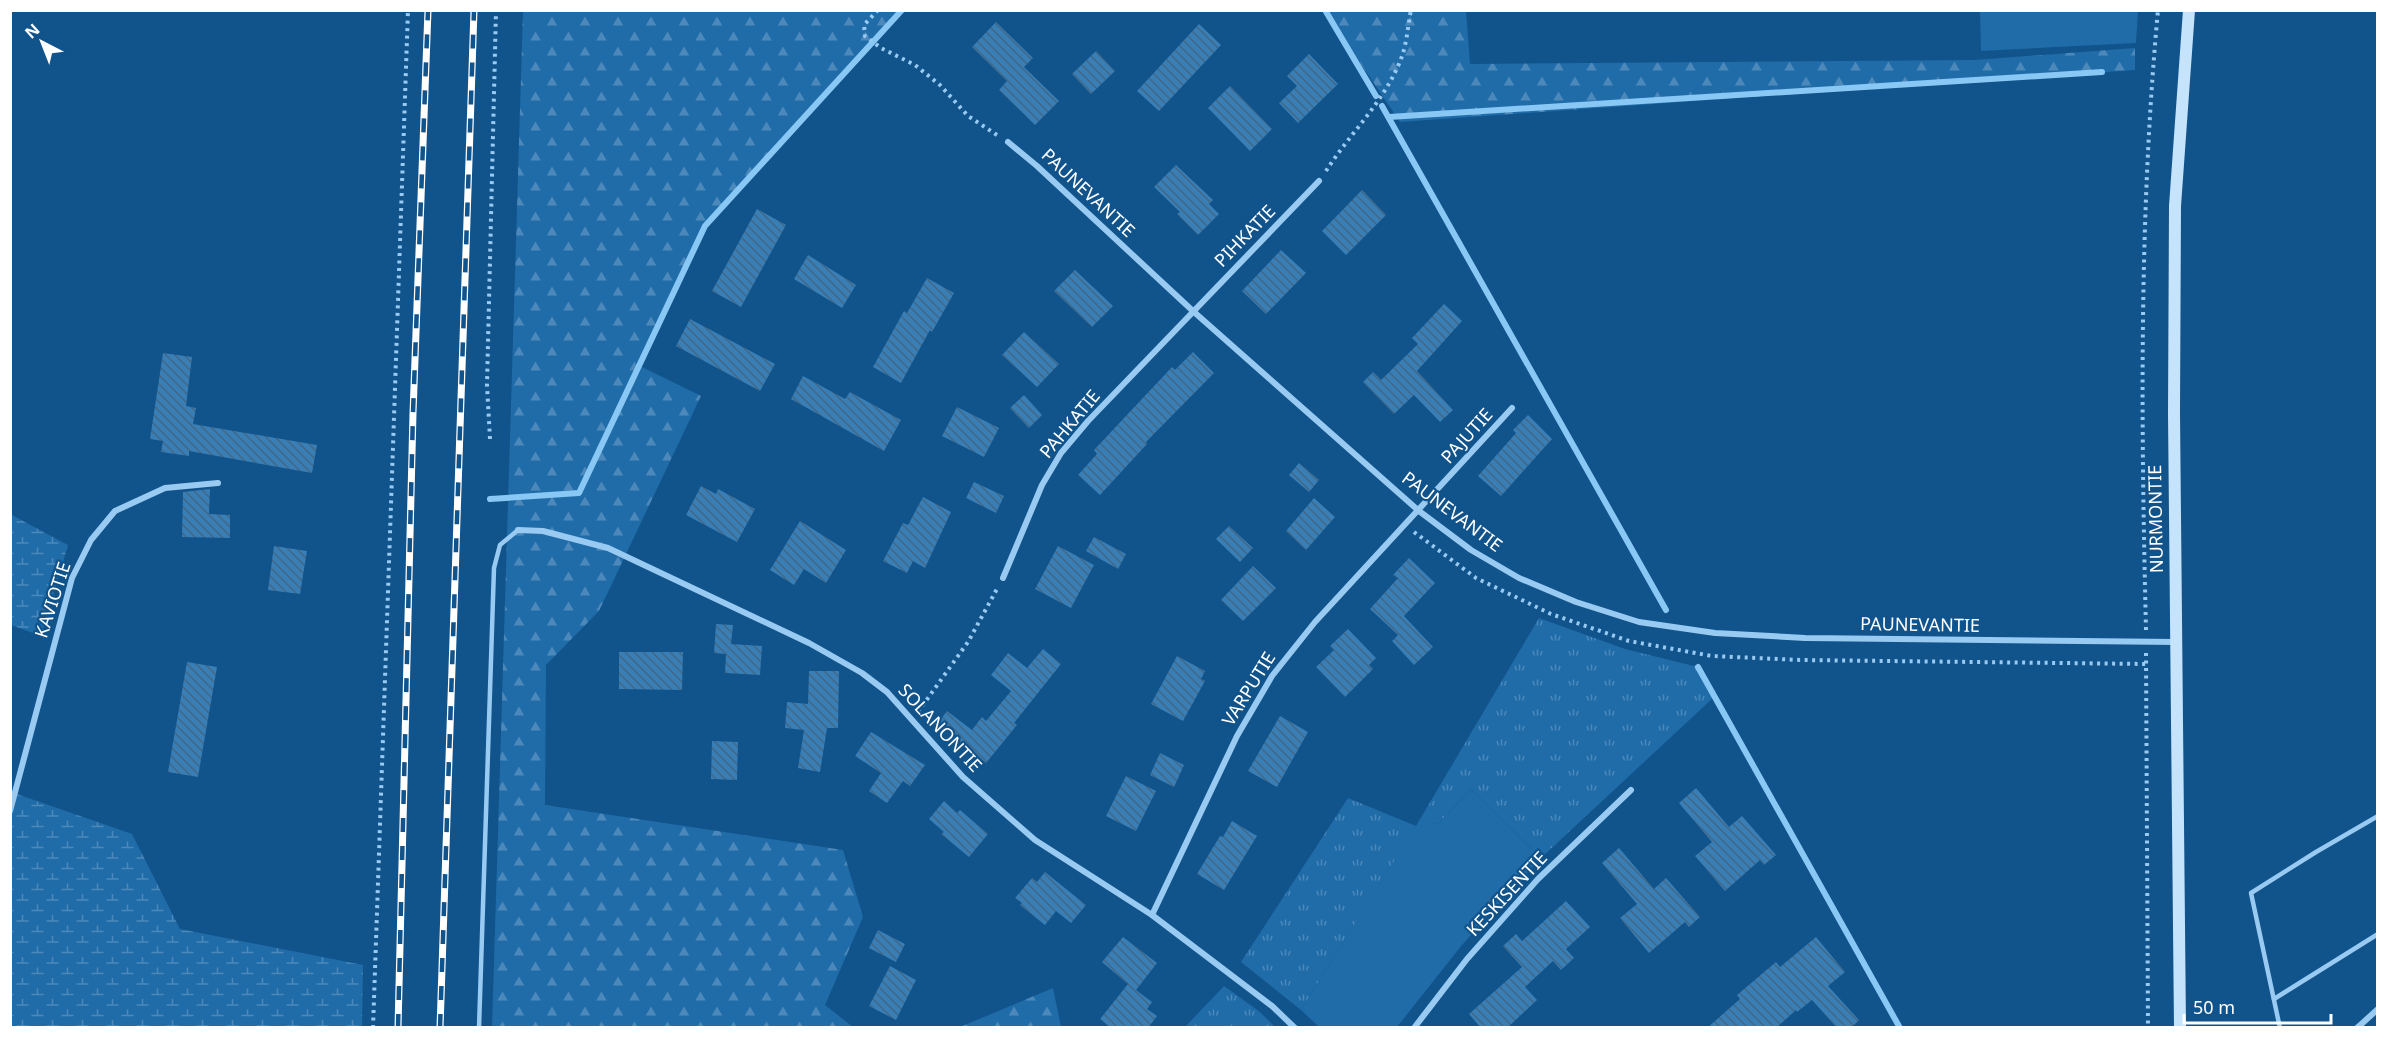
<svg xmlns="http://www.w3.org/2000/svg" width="2388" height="1038" font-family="'Noto Sans',sans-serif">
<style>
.grass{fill:url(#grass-tufts)}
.forest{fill:url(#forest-firs)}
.wetland{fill:url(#wetland-marsh)}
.pitch{fill:#1f6ca9}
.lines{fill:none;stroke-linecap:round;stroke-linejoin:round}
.stream{stroke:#89c7f5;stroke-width:6}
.building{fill:url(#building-back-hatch)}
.path{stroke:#98caf2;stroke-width:4;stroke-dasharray:3 4.5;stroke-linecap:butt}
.service{stroke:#98caf2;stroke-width:4.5}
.minor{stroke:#98caf2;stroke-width:6}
.secondary{stroke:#c6e3fc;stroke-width:12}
.rail-casing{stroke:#fff;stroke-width:7}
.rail{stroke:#11538b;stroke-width:4.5;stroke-dasharray:14;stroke-linecap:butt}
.labels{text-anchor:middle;stroke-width:4.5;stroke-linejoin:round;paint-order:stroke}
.street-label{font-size:18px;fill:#fff;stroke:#11538b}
</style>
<defs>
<pattern id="grass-tufts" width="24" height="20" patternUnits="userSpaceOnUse" patternTransform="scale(1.5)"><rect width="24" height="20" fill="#1f6ca9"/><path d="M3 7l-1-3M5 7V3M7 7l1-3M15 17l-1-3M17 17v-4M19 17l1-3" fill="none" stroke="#4c89ba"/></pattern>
<pattern id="forest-firs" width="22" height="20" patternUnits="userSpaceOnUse" patternTransform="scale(1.5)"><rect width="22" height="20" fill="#1f6ca9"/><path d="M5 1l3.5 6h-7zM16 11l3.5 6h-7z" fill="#4c89ba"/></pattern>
<pattern id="wetland-marsh" width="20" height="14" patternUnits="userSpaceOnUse" patternTransform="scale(1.5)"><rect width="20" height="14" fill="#1f6ca9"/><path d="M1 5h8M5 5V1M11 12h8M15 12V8" fill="none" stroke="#4c89ba"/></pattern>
<pattern id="building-back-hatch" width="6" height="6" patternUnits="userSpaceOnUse" patternTransform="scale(1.5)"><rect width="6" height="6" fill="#397eb5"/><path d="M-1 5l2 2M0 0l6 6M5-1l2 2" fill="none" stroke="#426886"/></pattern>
</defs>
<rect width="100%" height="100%" fill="#11538b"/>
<g class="grass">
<path d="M1539 618 1625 649 1698 667 1714 697 1541 858 1471 789 1439 823 1416 827 1301 1010 1241 962 1348 798 1416 826Z"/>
<path d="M1224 986 1260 1012 1275 1027H1185Z"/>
</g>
<g class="forest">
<path d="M523 11H902L705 226 638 365 701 396 599 611 546 665 545 805 843 850 863 917 825 1005 853 1027 492 1028Z"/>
<path d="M1325 11H1466L1470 64 1974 60 2135 48V70L1400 122Z"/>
<path d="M1053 988 1061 1027H960Z"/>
</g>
<g class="wetland">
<path d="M10 514 68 545 41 636 11 625Z"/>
<path d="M11 792 132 834 180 929 363 965 362 1027 11 1028Z"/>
</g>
<g class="pitch">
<path d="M1980 11H2138L2136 43 1981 51Z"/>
<path d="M1471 789 1541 858 1462 945 1397 1027H1319L1301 1010 1416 826 1439 823Z"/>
</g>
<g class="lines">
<g class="stream">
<path d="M1325 10 1376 96"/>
<path d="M1382 106 1666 610"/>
<path d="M1389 117 2102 72"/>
<path d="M490 499 579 493 705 226 902 10"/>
<path d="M1698 667 1900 1028"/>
</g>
</g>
<g class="building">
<path d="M996 22 1033 58 1024 67 1059 101 1035 125 999 90 1007 81 972 47Z"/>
<path d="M1199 24 1221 45 1159 111 1137 91Z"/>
<path d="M1096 51 1115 71 1091 94 1072 74Z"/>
<path d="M1309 54 1338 84 1298 123 1279 103 1297 86 1287 76Z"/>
<path d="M1230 86 1272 129 1250 151 1208 108Z"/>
<path d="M1176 165 1213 200 1209 204 1219 214 1198 235 1177 214 1180 212 1154 187Z"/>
<path d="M1362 190 1386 215 1346 255 1322 231Z"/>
<path d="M757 209 786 225 741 307 712 291Z"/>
<path d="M1281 250 1306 273 1266 314 1242 291Z"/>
<path d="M808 255 856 285 842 308 794 279Z"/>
<path d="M1075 270 1113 306 1092 327 1054 291Z"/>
<path d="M927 278 954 293 932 332 930 330 901 383 873 367 904 311 907 313Z"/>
<path d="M1444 304 1462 321 1417 371 1453 410 1440 422 1414 395 1394 414 1363 382 1373 372 1381 380 1418 344 1412 338Z"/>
<path d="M690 319 775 364 760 391 676 346Z"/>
<path d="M1024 332 1059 364 1037 387 1002 355Z"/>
<path d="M1193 352 1214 373 1146 442 1147 444 1100 495 1078 475 1097 454 1094 450 1172 367 1175 370Z"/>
<path d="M163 353 192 357 186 406 196 408 193 424 317 445 312 473 189 451V456L161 452 163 441 150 439Z"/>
<path d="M803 376 845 399 850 392 901 420 884 451 791 399Z"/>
<path d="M1024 395 1042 415 1029 428 1010 408Z"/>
<path d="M957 407 999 428 984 457 942 436Z"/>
<path d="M1528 415 1552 439 1501 496 1478 476 1516 433 1513 430Z"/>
<path d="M1299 463 1319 480 1309 492 1289 475Z"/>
<path d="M974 482 1004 496 996 513 966 498Z"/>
<path d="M701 486 716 494 718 489 755 509 737 542 686 515Z"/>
<path d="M210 489 209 514 230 515V538L182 537 183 492Z"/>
<path d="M923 497 951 512 925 568 913 561 907 573 883 561 903 523 908 525Z"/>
<path d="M1314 498 1335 517 1306 550 1286 531Z"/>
<path d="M800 521 846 550 826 583 804 569 794 585 770 570Z"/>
<path d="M1229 526 1253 548 1240 562 1216 539Z"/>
<path d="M1094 537 1126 554 1118 569 1086 551Z"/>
<path d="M274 546 307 551 300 594 268 590Z"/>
<path d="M1058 546 1094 565 1071 608 1035 589Z"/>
<path d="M1409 558 1435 583 1404 616 1433 647 1414 665 1392 641 1398 635 1370 609 1398 578 1393 575Z"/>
<path d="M1253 566 1276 588 1243 621 1221 600Z"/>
<path d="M716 624 733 625 731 644 762 646 760 675 725 673 726 654 714 653Z"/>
<path d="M1348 629 1376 658 1369 665 1373 669 1345 697 1316 667 1334 650 1330 646Z"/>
<path d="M1043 649 1061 664 1014 723 1017 725 986 763 938 723 947 711 972 730 982 717 986 721 1011 691 991 675 1008 653 1027 668Z"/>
<path d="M619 652H683L682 690 619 689Z"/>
<path d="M1177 656 1205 671 1201 679 1205 681 1183 721 1151 704Z"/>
<path d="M187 662 217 667 198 777 168 772Z"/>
<path d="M809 671H839L838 728H827L820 772 798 768 804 730 785 728 787 702 808 704Z"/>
<path d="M1280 716 1308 732 1277 787 1248 771Z"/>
<path d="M871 732 925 765 910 786 903 781 887 803 869 791 881 773 855 756Z"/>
<path d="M712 741 738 742 737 780 711 779Z"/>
<path d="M1160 753 1184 765 1174 787 1150 775Z"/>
<path d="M1126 776 1156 791 1136 831 1106 816Z"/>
<path d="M1696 788 1729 827 1742 816 1776 855 1764 865 1760 860 1725 891 1695 856 1712 842 1679 803Z"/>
<path d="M944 801 957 813 960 810 988 834 969 857 941 834 944 832 929 819Z"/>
<path d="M1232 821 1257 836 1224 890 1197 874 1220 836 1223 837Z"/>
<path d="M1619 848 1654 889 1666 878 1700 917 1689 927 1685 922 1649 953 1620 918 1637 904 1602 863Z"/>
<path d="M1045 872 1086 905 1071 923 1056 911 1045 925 1020 905 1022 903 1015 898 1032 878 1037 882Z"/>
<path d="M1566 901 1590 927 1566 949 1574 958 1561 970 1553 961 1525 987 1537 1000 1507 1028H1481L1469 1014 1522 967 1503 946 1516 934 1522 941Z"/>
<path d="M878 930 905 944 896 962 869 948Z"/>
<path d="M1123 937 1157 963 1136 990 1152 1002 1147 1009 1157 1016 1148 1028H1111L1100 1019 1128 984 1102 962Z"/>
<path d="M1816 937 1845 972 1828 986 1859 1020 1851 1028H1837L1812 1000 1797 1012 1796 1010 1776 1028H1707L1740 999 1737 995 1776 962 1780 967Z"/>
<path d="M890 966 916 980 896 1020 869 1006Z"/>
</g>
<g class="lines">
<g class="path">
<path d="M878 10 864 25 865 36 881 48 915 65 940 85 968 116 1000 137"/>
<path d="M1326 171C1350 133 1387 99 1402 56 1407 42 1408 25 1411 10"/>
<path d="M490 439 487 385 496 10"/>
<path d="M1414 532 1476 578 1551 614 1629 641 1712 656 1800 660 2146 664"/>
<path d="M2146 630C2141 424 2139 216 2158 10"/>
<path d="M2146 653 2148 1028"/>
<path d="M918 712 968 642 998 587"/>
<path d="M373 1028 408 10"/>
</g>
<g class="service">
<path d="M2274 999 2378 934"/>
<path d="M479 1028 494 568 500 545 518 530"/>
<path d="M2280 1028 2251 893 2316 852 2378 816"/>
</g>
<g class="minor">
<path d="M1008 142 1037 166 1194 312 1419 511 1471 550 1519 578 1576 602 1639 622 1715 633 1805 638 2176 642"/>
<path d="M518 530 543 531 608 548 809 643 862 673 887 692 963 777 1035 840 1152 915 1272 1006 1295 1028"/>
<path d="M1003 578 1042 485 1061 453 1088 421 1319 181"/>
<path d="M10 811 72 578 91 540 115 511 165 488 218 483"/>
<path d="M1152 915 1237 736 1272 676 1315 622 1512 408"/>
<path d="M1414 1028 1467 959 1538 879 1631 790"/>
<path d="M2357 1028 2378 1009"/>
</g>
<path class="secondary" d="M2180 1028 2174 413 2175 206 2189 10"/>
<defs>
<g id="rail">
<path d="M398 1028 413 413 428 10"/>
<path d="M440 1028 474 10"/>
</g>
</defs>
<use href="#rail" class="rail-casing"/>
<use href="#rail" class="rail"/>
</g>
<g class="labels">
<g class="street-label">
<text transform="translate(1088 193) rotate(43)" y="6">PAUNEVANTIE</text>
<text transform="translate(1245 236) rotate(-46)" y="6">PIHKATIE</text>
<text transform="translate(1070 424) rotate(-50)" y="6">PAHKATIE</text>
<text transform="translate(1467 436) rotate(-48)" y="6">PAJUTIE</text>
<text transform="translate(1452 512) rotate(37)" y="6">PAUNEVANTIE</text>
<text transform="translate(2156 519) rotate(-91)" y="6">NURMONTIE</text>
<text transform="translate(53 600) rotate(-72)" y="6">KAVIOTIE</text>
<text transform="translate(1920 625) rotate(1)" y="6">PAUNEVANTIE</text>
<text transform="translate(1249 689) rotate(-58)" y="6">VARPUTIE</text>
<text transform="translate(940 728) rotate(47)" y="6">SOLANONTIE</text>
<text transform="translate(1507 894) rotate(-47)" y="6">KESKISENTIE</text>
</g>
</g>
<rect width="2388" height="1038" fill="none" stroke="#ffffff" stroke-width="24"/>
<g transform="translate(42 42) rotate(318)" stroke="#11538b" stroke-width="4.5" paint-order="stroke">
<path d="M0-4.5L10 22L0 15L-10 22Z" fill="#ffffff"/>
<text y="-9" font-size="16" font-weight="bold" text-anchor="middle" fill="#ffffff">N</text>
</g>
<path d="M2184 1014v9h147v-9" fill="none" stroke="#ffffff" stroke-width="3"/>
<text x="2193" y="1014" font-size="18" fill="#ffffff" stroke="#11538b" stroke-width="4.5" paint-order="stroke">50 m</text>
</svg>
